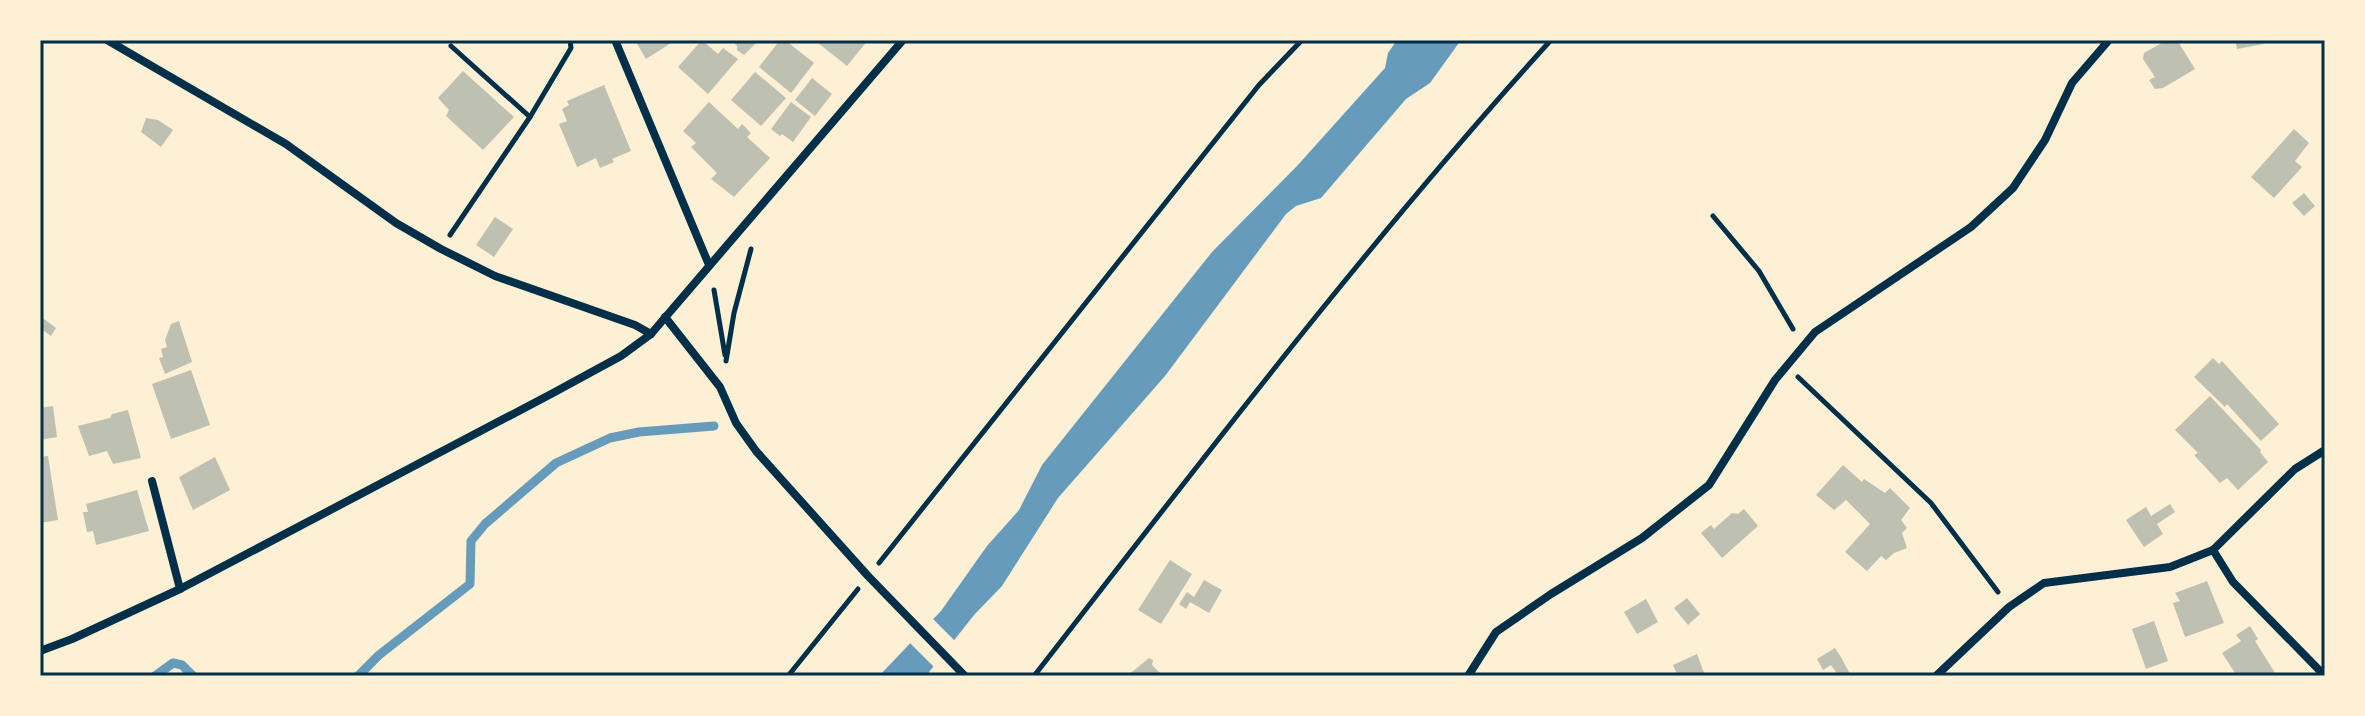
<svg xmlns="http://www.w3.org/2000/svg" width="2365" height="716" font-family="Cabin,sans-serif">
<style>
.water{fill:#669bbc}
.pier{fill:#fdf0d5}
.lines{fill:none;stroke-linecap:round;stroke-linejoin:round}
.stream{stroke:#669bbc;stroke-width:9}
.building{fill:#bec0b2}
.path{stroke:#003049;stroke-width:5}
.minor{stroke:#003049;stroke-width:8}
.neatline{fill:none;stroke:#003049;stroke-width:3}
</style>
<rect width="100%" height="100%" fill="#fdf0d5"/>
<path class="water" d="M1397 40H1461L1430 83 1406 99 1321 198 1296 206 1286 214 1165 376 1058 498 1002 586 974 615 926 676H879L941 611 987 546 1019 510 1042 465 1212 252 1297 166 1385 68 1388 53Z"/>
<path class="pier" d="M930 616 957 643 936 669 907 640Z"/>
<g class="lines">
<g class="stream">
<path d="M155 676 173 663 182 665 193 676"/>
<path d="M358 676 379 655 470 584 471 541 485 524 556 463 610 438 639 432 714 426"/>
</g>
</g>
<g class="building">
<path d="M635 40H676L646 59Z"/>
<path d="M702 40 718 54 723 48 738 59 708 94 678 67Z"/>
<path d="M731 40H759L744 55 737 50V46Z"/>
<path d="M780 40H785L814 63 791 93 759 67Z"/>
<path d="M819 40H868L847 66 817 42Z"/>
<path d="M2167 40H2177L2195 69 2163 88 2155 89 2149 80 2155 77 2143 59 2144 53Z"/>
<path d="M2235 40H2263L2264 44 2237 49Z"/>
<path d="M463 71 514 117 483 150 446 116 449 110 438 98Z"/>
<path d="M755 72 786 98 761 126 731 100Z"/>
<path d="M812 78 832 94 815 116 795 100Z"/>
<path d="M604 85 631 151 612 159 614 162 600 168 596 158 577 167 559 124 567 121 562 109 569 105 567 101Z"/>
<path d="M709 102 738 129 742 124 751 133 747 137 770 158 734 197 711 179 717 173 691 147 696 143 683 131Z"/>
<path d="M791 102 811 117 793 142 782 134 780 136 771 129Z"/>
<path d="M146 118 158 120 173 130 161 147 141 132Z"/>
<path d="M2294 129 2309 143 2295 161 2302 167 2274 198 2251 177Z"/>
<path d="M2304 193 2315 206 2304 216 2292 203Z"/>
<path d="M495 217 513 229 494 257 476 245Z"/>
<path d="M40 316 56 328 51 336 40 328Z"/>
<path d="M179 321 192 362 165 374 159 358 163 357 161 349 167 347 165 340 171 324Z"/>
<path d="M2213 358 2219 364 2222 361 2279 424 2261 441 2227 404 2225 407 2194 377Z"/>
<path d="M191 370 210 425 171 439 152 384Z"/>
<path d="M2210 396 2261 450 2260 452 2268 462 2238 490 2227 478 2220 483 2194 455 2198 453 2175 430Z"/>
<path d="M53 406 57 437 40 440V408Z"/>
<path d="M128 410 141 458 113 464 107 451 89 456 78 426 110 418 112 414Z"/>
<path d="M48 456 58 520 40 523V457Z"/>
<path d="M215 457 230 490 193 510 179 477Z"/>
<path d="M1843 465 1862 482 1864 479 1885 493 1890 488 1910 508 1901 520 1907 528 1902 533 1907 548 1894 553 1886 560 1881 556 1867 571 1845 552 1870 524 1846 500 1834 510 1816 495Z"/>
<path d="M137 490 149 531 96 545 93 531 87 532 83 512H88L86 504Z"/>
<path d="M2170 504 2175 512 2157 524 2163 534 2144 547 2126 520 2146 507 2151 516Z"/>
<path d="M1744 509 1758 526 1722 558 1701 533 1711 525 1714 529 1732 513 1738 514Z"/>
<path d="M1170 560 1192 574 1161 624 1138 610Z"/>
<path d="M1204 580 1222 590 1209 613 1190 602 1186 609 1179 604 1187 592 1194 597Z"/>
<path d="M2207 581 2224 623 2185 637 2173 603 2180 601 2175 593Z"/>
<path d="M1687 598 1700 614 1688 625 1674 608Z"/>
<path d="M1646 599 1658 622 1637 634 1624 612Z"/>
<path d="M2154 621 2168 661 2146 669 2132 629Z"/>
<path d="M2250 626 2258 639 2255 641 2277 676H2237L2222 653 2241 641 2236 635Z"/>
<path d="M1835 648 1842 659 1851 676H1839L1831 665 1823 670 1817 659Z"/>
<path d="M1697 654 1704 673 1696 676H1678L1673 665Z"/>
<path d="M1149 658 1153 660 1152 665 1163 676H1127Z"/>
</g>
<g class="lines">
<g class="path">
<path d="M451 46 530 117"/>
<path d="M1713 216 1759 271 1793 329"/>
<path d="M450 235 530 117 571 48 570 40"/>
<path d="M714 290 725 355"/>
<path d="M726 361 734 313 751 249"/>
<path d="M1798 377 1931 503 1998 592"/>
<path d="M879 563 1259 85 1302 40"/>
<path d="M788 676 858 589"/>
<path d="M1034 676C1202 460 1367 243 1551 40"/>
</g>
<g class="minor">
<path d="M107 40 286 144 396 223 441 249 495 276 635 325 651 334"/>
<path d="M615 40 709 265"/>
<path d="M665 317 720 387 736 423 756 451 868 576 965 676"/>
<path d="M152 481 180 589"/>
<path d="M2213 550 2233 582 2325 676"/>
<path d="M40 651 72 639 180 589 553 393 621 356 651 334 903 40"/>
<path d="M1468 676 1496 632 1551 594 1642 538 1709 485 1775 380 1815 332 1971 227 2013 188 2045 140 2072 83 2109 40"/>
<path d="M1936 676 2009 607 2044 583 2170 567 2213 550 2295 469 2325 450"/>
</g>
</g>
<rect width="2365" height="716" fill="none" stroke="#fdf0d5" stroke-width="84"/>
<rect x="42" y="42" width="2281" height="632" class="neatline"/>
</svg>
